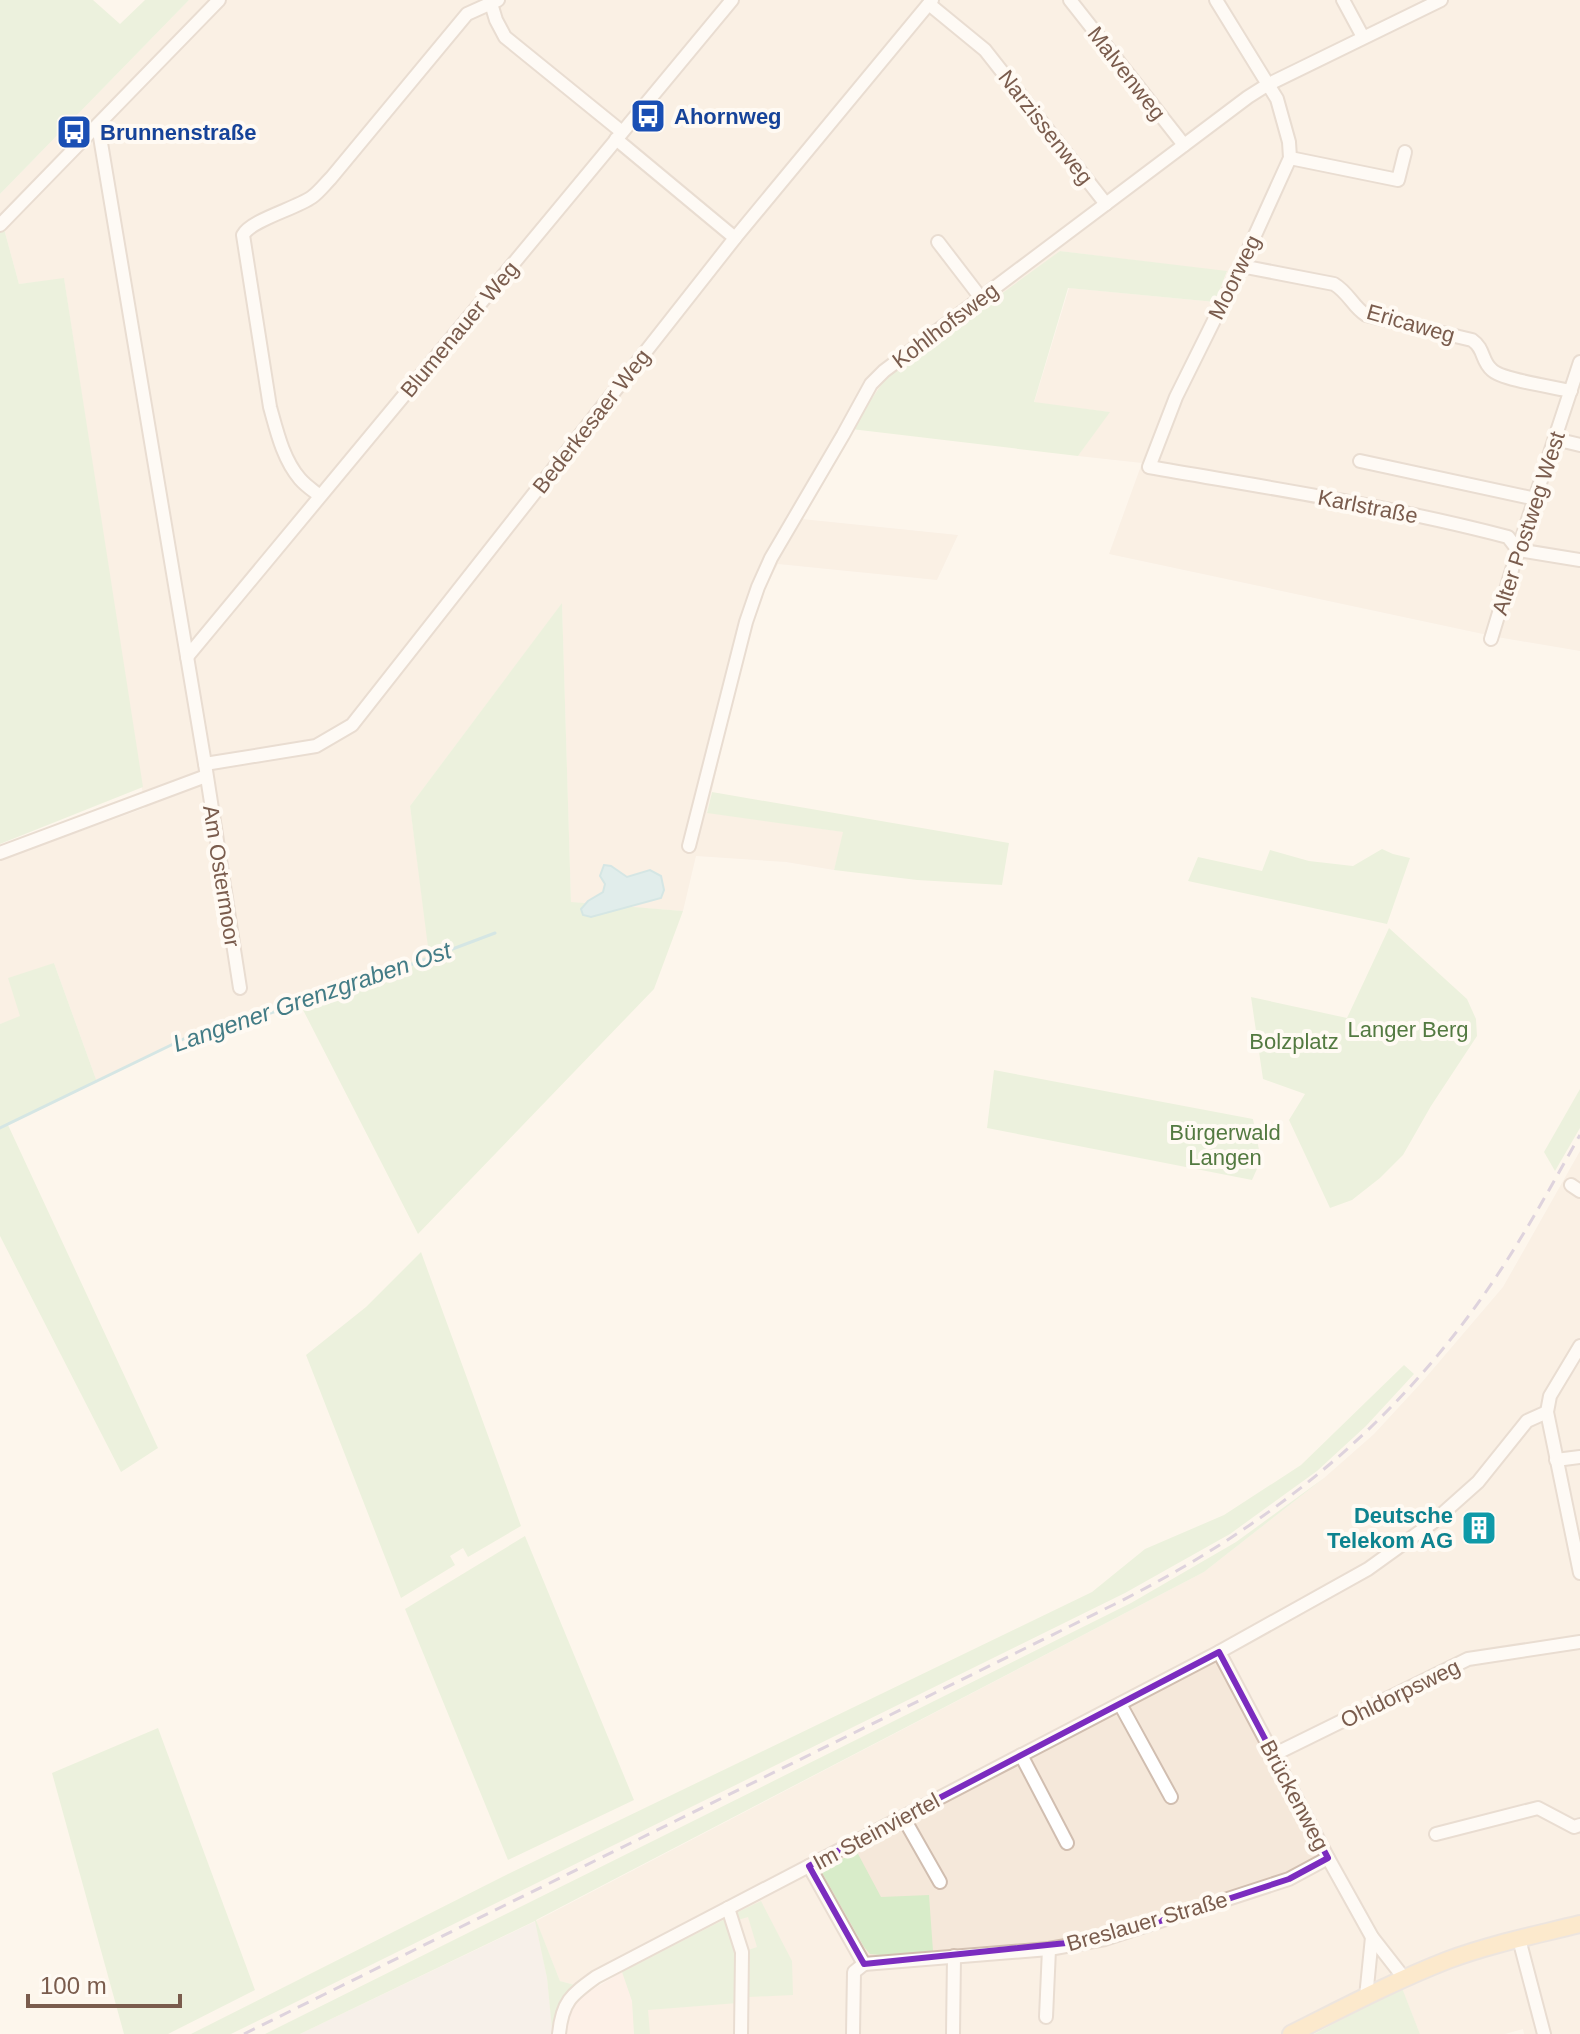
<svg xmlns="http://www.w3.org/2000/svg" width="1580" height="2034" font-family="Helvetica,sans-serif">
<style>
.residential{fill:#f5e8da}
.commercial{fill:#fde8e0}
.industrial{fill:#efe9e4}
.green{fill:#d8ecc9}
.water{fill:#bfe3e8;stroke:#a5d3da;stroke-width:2}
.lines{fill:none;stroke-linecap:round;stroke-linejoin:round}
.stream{stroke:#a5d3da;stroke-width:3}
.minor-casing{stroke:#d1beb0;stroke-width:16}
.major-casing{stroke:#dad1cd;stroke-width:20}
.minor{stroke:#fff;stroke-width:12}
.major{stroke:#fbd9a5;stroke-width:16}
.rail{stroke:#b9a8c9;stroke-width:3;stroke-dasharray:12 8;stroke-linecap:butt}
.marked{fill:none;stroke:#7b2cbf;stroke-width:6;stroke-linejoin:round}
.labels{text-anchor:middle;stroke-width:8;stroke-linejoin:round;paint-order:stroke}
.street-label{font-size:22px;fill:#7a5c4d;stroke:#fffaf3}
.transit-label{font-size:22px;font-weight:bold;fill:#164399;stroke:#fffaf3;text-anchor:start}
.park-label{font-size:22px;fill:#537a41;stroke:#fffaf3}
.culture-label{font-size:22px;font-weight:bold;fill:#0d838f;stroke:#fffaf3;text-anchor:end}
.water-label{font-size:24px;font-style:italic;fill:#437c86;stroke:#fffaf3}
</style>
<rect width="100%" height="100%" fill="#fdf6ec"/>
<g class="residential">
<path d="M189 0H1580V651L1497 637 1109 554 1142 463 1078 456 1109 412 1034 403 1069 288 1215 302 1227 272 1060 251 851 429 802 519 958 535 937 580 778 564 763 592 750 624 707 812 844 832 834 870 786 862 696 856 683 911 571 903 562 604 410 806 430 955 300 1004 252 1019 196 1033 97 1082 54 963 20 1017 0 1024V860L145 808 64 279 19 284 0 214V194Z"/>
<path d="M1580 1151V2034H1524L1523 2029 1505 2034H1420L1402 1989 1314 2034H634L632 2001 622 1972 614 1960 575 1985 560 1981 536 1921 1204 1572 1324 1478 1374 1434 1422 1382 1503 1287Z"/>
</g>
<path class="commercial" d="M622 1972 632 2001 634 2034H553L552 2029 557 2012 563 1998 575 1985 585 1994Z"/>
<path class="industrial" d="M536 1921 547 1978 553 2034H300Z"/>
<g class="green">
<path d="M0 0H93L120 24 145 0H189L0 194Z"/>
<path d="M0 214 19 284 64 278 143 787 0 844Z"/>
<path d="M1060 251 1227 271 1215 302 1068 288 1034 402 1110 412 1078 456 851 429 886 378Z"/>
<path d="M562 603 571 902 683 911 654 989 418 1234 300 1004 429 955 410 806Z"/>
<path d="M712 792 1009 843 1002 885 917 880 834 870 843 832 707 813Z"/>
<path d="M1382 849 1393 854 1410 858 1387 924 1188 881 1198 857 1262 871 1270 850 1309 861 1353 866Z"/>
<path d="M1389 928 1467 999 1476 1019 1477 1036 1431 1106 1403 1155 1380 1178 1352 1200 1330 1208 1289 1120 1305 1094 1263 1079 1251 997 1347 1018Z"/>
<path d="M54 963 97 1082 8 1125 158 1448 121 1472 0 1236V1024L20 1016 8 978Z"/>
<path d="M994 1070 1253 1119 1261 1160 1252 1180 987 1128Z"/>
<path d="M1580 1089V1128L1555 1171 1544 1152Z"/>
<path d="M421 1252 521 1526 468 1557 463 1548 450 1556 455 1565 401 1598 306 1355 366 1307Z"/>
<path d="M1404 1365 1414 1374 1366 1426 1317 1471 1230 1534 1125 1593 231 2034H191L504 1876 1092 1592 1145 1549 1224 1515 1301 1465Z"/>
<path d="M1324 1478 1204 1572 536 1920 560 1981 575 1985 563 1998 552 2029 547 1978 535 1921 300 2034H265L1131 1603 1236 1542Z"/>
<path d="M525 1536 634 1800 508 1860 405 1609Z"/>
<path d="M158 1728 255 1990 168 2034H124L52 1773Z"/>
<path d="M857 1852 881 1897 929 1895 933 1951 880 1955 870 1954 864 1947 820 1869Z"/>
<path d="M761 1901 792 1961 793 1995 749 1997 748 1950 757 1947 748 1917 738 1920 736 1913Z"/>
<path d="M725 1919C742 1937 738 1979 738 2003L648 2010 650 2034H634L632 2001 622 1972Z"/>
<path d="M1402 1988 1420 2034H1314Z"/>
</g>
<path class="water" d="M604 865 611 866 627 877 650 870 661 876 664 890 661 898 591 917 583 915 581 909 588 901 603 892 605 884 600 876Z"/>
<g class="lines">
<path class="stream" d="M0 1128 196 1033 252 1019 357 985 495 933"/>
<defs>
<g id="minor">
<path d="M490 0 496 20 505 37 622 132"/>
<path d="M1070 0 1184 145"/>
<path d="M1216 0 1277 99 1289 142 1290 158 1241 266 1176 397 1149 467C1269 488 1390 506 1508 537L1518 550 1580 560"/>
<path d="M1343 0 1363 37"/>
<path d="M929 4 985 50 1106 204"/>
<path d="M98 125 205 764 240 988"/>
<path d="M616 139 735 238"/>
<path d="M1290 158 1398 180 1405 152"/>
<path d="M0 225 219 0"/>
<path d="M938 242 981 298"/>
<path d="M1241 266 1334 284C1349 293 1353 307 1366 315L1472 340C1485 349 1481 361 1492 370 1502 380 1554 387 1571 391"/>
<path d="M1555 439 1580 445"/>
<path d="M1360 461 1536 499"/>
<path d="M320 496C314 491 306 486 300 479 283 459 277 432 270 407L243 235C251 220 295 209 312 197 319 192 325 184 331 178L467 14 498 0"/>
<path d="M1491 639 1518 550 1580 362"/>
<path d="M187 657 732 0"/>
<path d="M205 764 316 746 352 725 735 238 932 0"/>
<path d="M689 846 746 622 758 587 771 558 843 435 871 384 884 371 1248 97 1267 85 1441 0"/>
<path d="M0 853 206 776"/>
<path d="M1571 1185 1580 1191"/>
<path d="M1580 1346 1550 1396 1547 1412 1580 1573"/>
<path d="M1556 1460 1580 1457"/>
<path d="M1219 1652 1328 1858 1372 1937 1404 1978"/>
<path d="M1120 1704 1171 1797"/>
<path d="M1021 1755 1067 1843"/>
<path d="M1273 1755 1468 1659 1580 1642"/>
<path d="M903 1817 940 1882"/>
<path d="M1436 1834 1538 1808 1574 1827 1580 1825"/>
<path d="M809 1866 864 1964"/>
<path d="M728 1908 742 1952 741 2034"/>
<path d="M1519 1939 1544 2034"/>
<path d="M864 1964 1049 1949 1105 1939 1289 1879 1328 1858"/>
<path d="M1366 1997 1372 1937"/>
<path d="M1046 2017 1049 1949"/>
<path d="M559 2034C562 2002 571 1995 596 1977L1219 1652 1368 1569 1432 1523 1478 1482 1527 1421 1547 1412"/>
<path d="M853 2034 854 1972 864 1964"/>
<path d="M953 2034 954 1956"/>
</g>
<path id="major" d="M1291 2034C1343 2008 1394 1981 1448 1960 1491 1944 1536 1935 1580 1924"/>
</defs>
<use href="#minor" class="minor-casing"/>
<use href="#major" class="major-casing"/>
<use href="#minor" class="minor"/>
<use href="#major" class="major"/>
<path class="rail" d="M244 2034 1115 1604C1264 1529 1386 1434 1483 1296 1519 1245 1549 1190 1580 1135"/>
</g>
<path d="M0 0H1580V2034H0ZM1219 1652 1328 1858 1289 1879 1105 1939 864 1964 809 1866Z" fill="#fdf6ec" fill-opacity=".55" fill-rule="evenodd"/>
<path class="marked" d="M1219 1652 1328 1858 1289 1879 1105 1939 864 1964 809 1866Z"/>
<defs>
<symbol id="bus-square" viewBox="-11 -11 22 22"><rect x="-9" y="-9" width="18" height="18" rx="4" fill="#1a4fb4" stroke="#fffaf3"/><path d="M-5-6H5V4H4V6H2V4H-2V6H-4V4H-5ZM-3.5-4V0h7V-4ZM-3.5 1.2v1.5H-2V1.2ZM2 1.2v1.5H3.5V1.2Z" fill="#fff"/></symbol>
<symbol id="building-square" viewBox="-11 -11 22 22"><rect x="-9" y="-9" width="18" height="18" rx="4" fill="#0f9aa8" stroke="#fffaf3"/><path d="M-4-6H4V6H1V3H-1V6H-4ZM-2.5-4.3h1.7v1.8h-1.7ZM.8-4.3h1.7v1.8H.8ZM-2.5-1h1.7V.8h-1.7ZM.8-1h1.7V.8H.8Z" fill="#fff"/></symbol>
</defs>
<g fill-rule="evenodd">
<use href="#bus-square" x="628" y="96" width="40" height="40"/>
<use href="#bus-square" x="54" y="112" width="40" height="40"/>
<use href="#building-square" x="1459" y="1508" width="40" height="40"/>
</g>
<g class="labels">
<g class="street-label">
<text transform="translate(1127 73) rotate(52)" y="8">Malvenweg</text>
<text transform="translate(1046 127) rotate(52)" y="8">Narzissenweg</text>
<text transform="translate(1234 277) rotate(-64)" y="8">Moorweg</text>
<text transform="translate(1411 323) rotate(16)" y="8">Ericaweg</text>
<text transform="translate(945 325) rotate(-37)" y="8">Kohlhofsweg</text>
<text transform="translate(459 329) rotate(-50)" y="8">Blumenauer Weg</text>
<text transform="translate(591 421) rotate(-52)" y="8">Bederkesaer Weg</text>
<text transform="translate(1368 506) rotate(11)" y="8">Karlstraße</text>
<text transform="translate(1528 523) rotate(-72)" y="8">Alter Postweg West</text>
<text transform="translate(222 876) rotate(81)" y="8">Am Ostermoor</text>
<text transform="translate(1400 1693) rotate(-26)" y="8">Ohldorpsweg</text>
<text transform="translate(1295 1795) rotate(62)" y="8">Brückenweg</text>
<text transform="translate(876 1831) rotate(-28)" y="8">Im Steinviertel</text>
<text transform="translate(1147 1921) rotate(-16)" y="8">Breslauer Straße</text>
</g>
<g class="transit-label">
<text x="674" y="124">Ahornweg</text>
<text x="100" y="140">Brunnenstraße</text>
</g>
<g class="park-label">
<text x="1408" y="1037">Langer Berg</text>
<text x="1294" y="1049">Bolzplatz</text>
<text x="1225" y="1140">Bürgerwald<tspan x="1225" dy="25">Langen</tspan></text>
</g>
<g class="culture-label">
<text x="1453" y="1523">Deutsche<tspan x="1453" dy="25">Telekom AG</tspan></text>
</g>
<g class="water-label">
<text transform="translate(312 997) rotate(-19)" y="8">Langener Grenzgraben Ost</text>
</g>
</g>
<path d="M28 1994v12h152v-12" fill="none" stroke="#7a5c4d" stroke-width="4"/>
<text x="40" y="1994" font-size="24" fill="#7a5c4d" stroke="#fffaf3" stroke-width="6" paint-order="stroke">100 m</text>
</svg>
